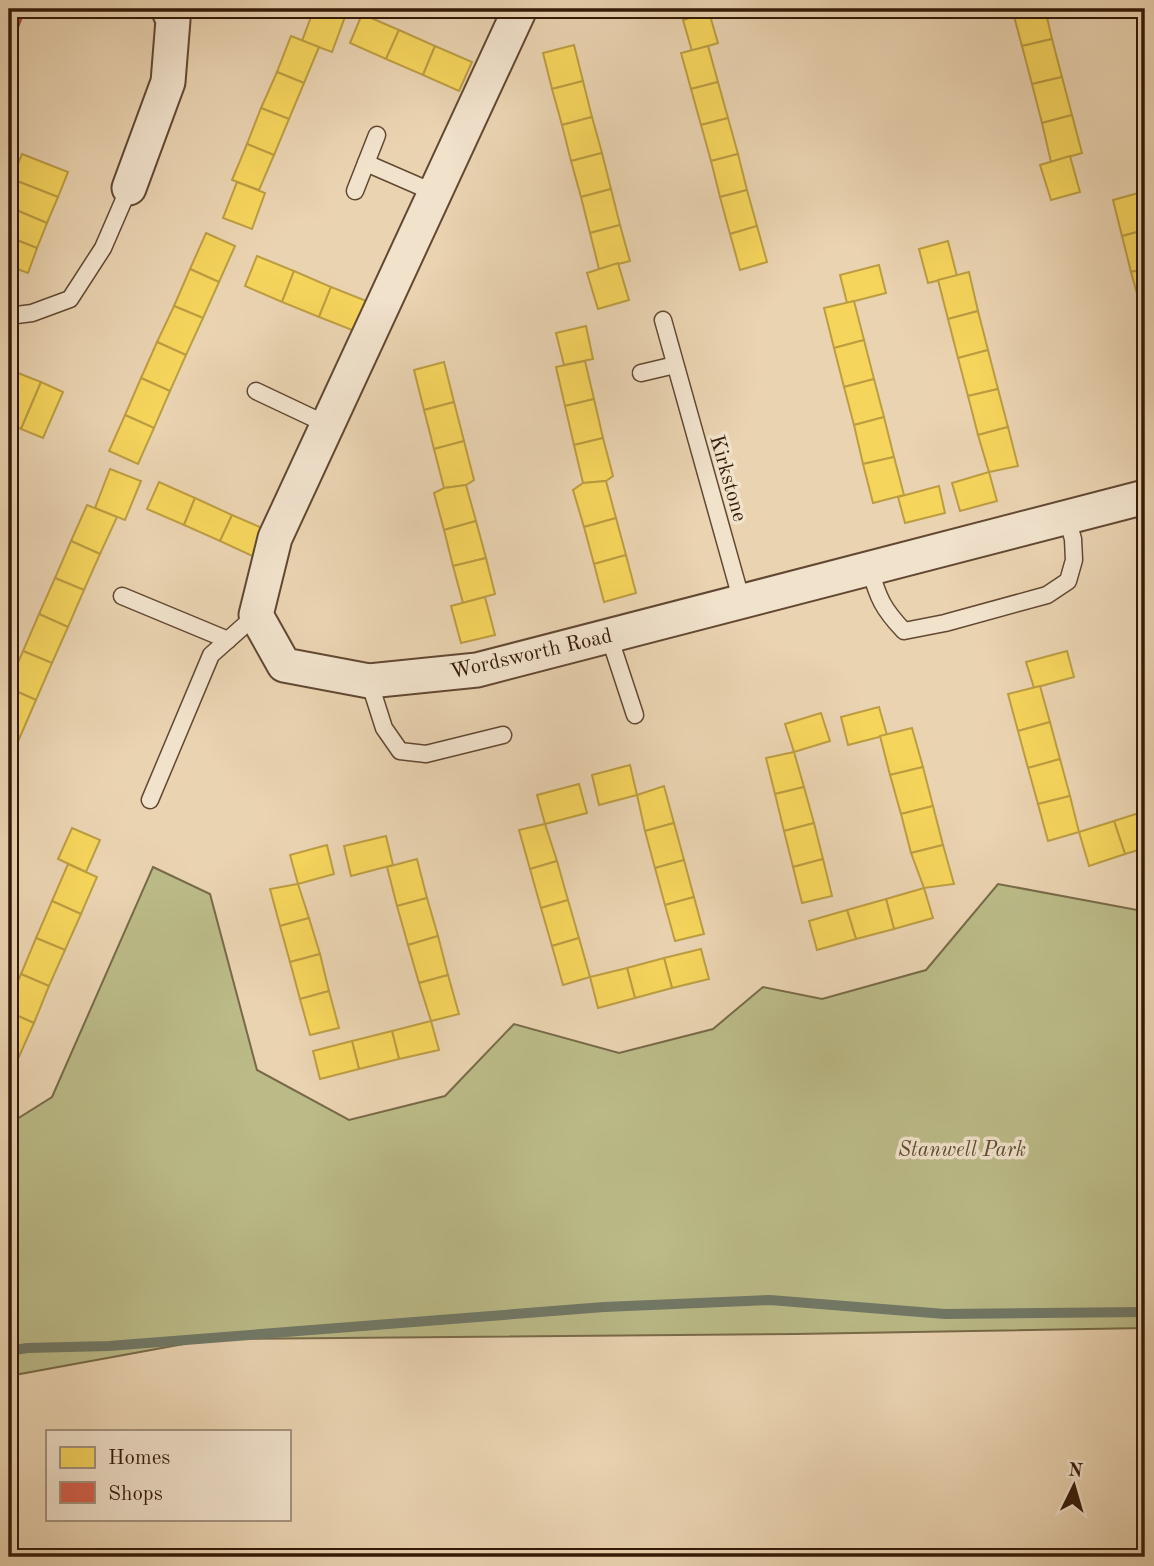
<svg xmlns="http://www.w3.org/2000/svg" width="1154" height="1566" font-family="'Old Standard TT',serif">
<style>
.green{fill:#bb8;stroke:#786a48;stroke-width:2}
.homes{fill:#f6d55c;stroke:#bc9d42;stroke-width:2}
.shops{fill:#d6604d;stroke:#a54b38;stroke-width:2}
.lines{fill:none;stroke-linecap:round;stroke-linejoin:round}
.stream{stroke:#717967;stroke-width:10}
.service-casing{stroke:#624832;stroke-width:19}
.minor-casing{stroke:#624832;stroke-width:37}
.service{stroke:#f1e2cc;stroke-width:16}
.minor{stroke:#f1e2cc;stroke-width:33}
.labels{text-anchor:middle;stroke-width:7;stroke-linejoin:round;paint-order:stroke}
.street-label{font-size:21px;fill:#341a07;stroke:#f1e2cc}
.park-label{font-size:21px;font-style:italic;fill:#5c4a2e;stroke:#f1e2cc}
</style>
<rect width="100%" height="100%" fill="#ead3b1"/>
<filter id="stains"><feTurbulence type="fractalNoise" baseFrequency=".00286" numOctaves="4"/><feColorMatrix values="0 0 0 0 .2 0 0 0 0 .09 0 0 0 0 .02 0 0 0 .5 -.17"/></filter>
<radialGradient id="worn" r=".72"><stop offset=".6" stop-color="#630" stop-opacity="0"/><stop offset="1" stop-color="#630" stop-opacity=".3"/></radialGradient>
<path class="green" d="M153 867 210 894 257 1070 349 1120 445 1096 514 1024 619 1053 713 1029 763 987 822 999 926 970 998 884 1137 910 1145 907V1328L795 1334 211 1339 9 1376V1124L52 1097Z"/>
<g class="homes">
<path d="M314 9H331L346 14 332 52 302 41Z"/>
<path d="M1012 9H1045L1052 39 1022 46Z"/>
<path d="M709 12 718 43 692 51 683 20Z"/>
<path d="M362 14 399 30 386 59 350 43Z"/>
<path d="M399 30 435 46 423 75 386 59Z"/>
<path d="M291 36 319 47 304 83 277 72Z"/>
<path d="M1052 39 1062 77 1032 84 1022 46Z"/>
<path d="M574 45 583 81 552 89 543 53Z"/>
<path d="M435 46 472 62 459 91 423 75Z"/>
<path d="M708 46 718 82 691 89 681 53Z"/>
<path d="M277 72 304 83 289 119 261 108Z"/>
<path d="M1062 77 1072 115 1042 123 1032 84Z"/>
<path d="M583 81 592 117 562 125 552 89Z"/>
<path d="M718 82 728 118 701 125 691 89Z"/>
<path d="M261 108 289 119 274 155 247 144Z"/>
<path d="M1072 115 1082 153 1051 162 1042 123Z"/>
<path d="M592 117 602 153 571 161 562 125Z"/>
<path d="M728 118 738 154 711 161 701 125Z"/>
<path d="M247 144 274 155 259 190 232 180Z"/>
<path d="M602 153 611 189 581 197 571 161Z"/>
<path d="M22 154 68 172 58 197 12 179Z"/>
<path d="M738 154 747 190 720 197 711 161Z"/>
<path d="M1070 156 1080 192 1051 200 1040 165Z"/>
<path d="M12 179 58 197 47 223 9 207V186Z"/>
<path d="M237 182 265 193 252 229 223 218Z"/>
<path d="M611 189 620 225 590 233 581 197Z"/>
<path d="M747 190 757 226 730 234 720 197Z"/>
<path d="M1142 192 1145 203V230L1122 236 1113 200Z"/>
<path d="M9 207 47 223 37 248 9 237Z"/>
<path d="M620 225 630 261 599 269 590 233Z"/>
<path d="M757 226 767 262 740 270 730 234Z"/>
<path d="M1145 230V269L1131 272 1122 236Z"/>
<path d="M206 233 235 246 219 282 190 269Z"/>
<path d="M9 237 37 248 28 273 9 266Z"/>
<path d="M948 241 957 276 928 283 919 249Z"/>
<path d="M257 256 294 271 282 302 245 286Z"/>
<path d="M618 263 629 300 598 309 587 273Z"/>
<path d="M879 265 886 293 847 303 840 275Z"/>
<path d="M190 269 219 282 203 318 174 306Z"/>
<path d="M1145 269V307L1141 308 1131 272Z"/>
<path d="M294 271 331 287 319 317 282 302Z"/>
<path d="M969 272 978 311 948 319 938 280Z"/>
<path d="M331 287 369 302 357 332 319 317Z"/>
<path d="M854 301 864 340 834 348 824 308Z"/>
<path d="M174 306 203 318 186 355 157 342Z"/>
<path d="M978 311 988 350 958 358 948 319Z"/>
<path d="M586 326 593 359 564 365 556 333Z"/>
<path d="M864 340 874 379 844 387 834 348Z"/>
<path d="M157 342 186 355 170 391 141 378Z"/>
<path d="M988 350 998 389 968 396 958 358Z"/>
<path d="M585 361 594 399 565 406 556 367Z"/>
<path d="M444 362 454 402 424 410 414 370Z"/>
<path d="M9 369 18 373 9 395Z"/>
<path d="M18 373 41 382 21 429 9 423V395Z"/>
<path d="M141 378 170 391 154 428 125 415Z"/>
<path d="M874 379 884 417 854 425 844 387Z"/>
<path d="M41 382 63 392 43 438 21 429Z"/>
<path d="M998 389 1008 427 978 435 968 396Z"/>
<path d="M594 399 603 438 574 445 565 406Z"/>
<path d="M454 402 464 441 434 449 424 410Z"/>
<path d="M125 415 154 428 138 464 109 451Z"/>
<path d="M884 417 894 457 863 464 854 425Z"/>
<path d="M1008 427 1018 466 989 472 978 435Z"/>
<path d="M603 438 613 476 606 481 583 483 574 445Z"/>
<path d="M464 441 474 480 466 485 444 488 434 449Z"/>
<path d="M894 457 904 495 873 503 863 464Z"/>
<path d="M110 469 141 481 125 520 95 508Z"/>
<path d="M989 472 997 501 960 511 952 483Z"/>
<path d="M606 481 616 518 584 527 573 490 583 483Z"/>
<path d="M159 482 195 498 184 525 147 509Z"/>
<path d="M466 485 476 521 444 530 434 493 444 488Z"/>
<path d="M939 486 945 513 905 523 898 497Z"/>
<path d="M195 498 232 515 220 541 184 525Z"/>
<path d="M87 505 117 517 100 554 71 541Z"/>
<path d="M232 515 269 531 257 558 220 541Z"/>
<path d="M616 518 626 555 594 564 584 527Z"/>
<path d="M476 521 486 558 453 566 444 530Z"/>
<path d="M71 541 100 554 84 590 55 578Z"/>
<path d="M626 555 636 593 604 602 594 564Z"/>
<path d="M486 558 495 594 463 603 453 566Z"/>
<path d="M55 578 84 590 68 627 39 614Z"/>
<path d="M485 597 495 635 461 643 451 606Z"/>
<path d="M39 614 68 627 52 663 23 651Z"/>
<path d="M23 651 52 663 36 700 9 688V683Z"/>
<path d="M1067 651 1074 677 1034 688 1026 662Z"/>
<path d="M1040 686 1050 722 1018 731 1008 694Z"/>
<path d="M9 688 36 700 20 737 9 732Z"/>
<path d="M879 707 887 735 848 745 841 717Z"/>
<path d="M821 713 830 741 794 752 785 724Z"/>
<path d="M1050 722 1060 759 1028 768 1018 731Z"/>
<path d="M912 728 923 767 890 775 880 736Z"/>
<path d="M9 732 20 737 9 762Z"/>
<path d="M794 752 804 787 775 794 766 758Z"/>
<path d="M1060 759 1070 796 1038 804 1028 768Z"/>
<path d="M630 765 637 795 599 805 592 775Z"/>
<path d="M923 767 933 806 901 814 890 775Z"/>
<path d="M579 784 587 813 545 824 537 795Z"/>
<path d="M664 786 674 823 645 831 637 795Z"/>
<path d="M804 787 814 823 784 831 775 794Z"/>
<path d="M1070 796 1079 832 1048 841 1038 804Z"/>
<path d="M933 806 943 845 911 853 901 814Z"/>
<path d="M1145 811V848L1125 854 1114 821Z"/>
<path d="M1114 821 1125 854 1089 866 1079 832Z"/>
<path d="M674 823 684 860 655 868 645 831Z"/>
<path d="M814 823 823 859 793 867 784 831Z"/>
<path d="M545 824 557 861 530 869 519 830Z"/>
<path d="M72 828 100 840 86 872 58 859Z"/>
<path d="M9 833 18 837 9 860Z"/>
<path d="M386 836 393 865 351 876 344 846Z"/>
<path d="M327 845 334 874 298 884 290 855Z"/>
<path d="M943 845 954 884 924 888 911 853Z"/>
<path d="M417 859 427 898 397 906 387 867Z"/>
<path d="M823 859 832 896 802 903 793 867Z"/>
<path d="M684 860 694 897 665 905 655 868Z"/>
<path d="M557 861 568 900 541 908 530 869Z"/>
<path d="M68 864 97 877 81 914 52 901Z"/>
<path d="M298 884 309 918 280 926 270 889Z"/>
<path d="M924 888 933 918 894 929 886 899Z"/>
<path d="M694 897 704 934 675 941 665 905Z"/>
<path d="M427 898 438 936 408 945 397 906Z"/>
<path d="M886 899 894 929 856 939 847 910Z"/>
<path d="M568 900 579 938 552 946 541 908Z"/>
<path d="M52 901 81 914 65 950 36 938Z"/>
<path d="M847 910 856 939 817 950 809 921Z"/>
<path d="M309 918 320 954 290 962 280 926Z"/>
<path d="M438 936 448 975 419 983 408 945Z"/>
<path d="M36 938 65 950 49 986 21 974Z"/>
<path d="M579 938 590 977 563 985 552 946Z"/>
<path d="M701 949 709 979 672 988 664 958Z"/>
<path d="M320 954 329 991 300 999 290 962Z"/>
<path d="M664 958 672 988 635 998 627 968Z"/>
<path d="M627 968 635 998 598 1008 590 977Z"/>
<path d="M21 974 49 986 34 1023 9 1012V1002Z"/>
<path d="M448 975 459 1014 431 1021 419 983Z"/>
<path d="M329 991 339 1028 310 1035 300 999Z"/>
<path d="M9 1012 34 1023 18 1059 9 1055Z"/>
<path d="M431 1021 439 1050 399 1059 392 1031Z"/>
<path d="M392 1031 399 1059 359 1069 352 1041Z"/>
<path d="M352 1041 359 1069 320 1079 313 1051Z"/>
</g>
<path class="shops" d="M9 9H25L9 51Z"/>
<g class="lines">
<path class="stream" d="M9 1351 27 1348 109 1346 604 1307 770 1300 945 1314 1145 1312"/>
<defs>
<g id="service">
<path d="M366 163 435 193"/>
<path d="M355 191 377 135"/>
<path d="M9 316 32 313 70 299 103 248 129 188"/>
<path d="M663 320 742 602"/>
<path d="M641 373 675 365"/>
<path d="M256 391 328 425"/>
<path d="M870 569C878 598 883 609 904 631L945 623 1047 595 1068 581 1074 560 1073 539 1067 518"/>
<path d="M122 596 228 640"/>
<path d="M609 636 635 715"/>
<path d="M369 681 384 728 400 751 426 754 503 735"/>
<path d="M150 800 211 655 256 615"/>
</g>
<g id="minor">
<path d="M520 9 275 538 256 615 284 665 369 681 477 670 1145 497"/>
<path d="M129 188 168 82 173 20 168 9"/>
</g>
</defs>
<use href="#service" class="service-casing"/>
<use href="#minor" class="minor-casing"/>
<use href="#service" class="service"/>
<use href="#minor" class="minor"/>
</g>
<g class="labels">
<g class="street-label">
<text transform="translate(729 478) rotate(74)" y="7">Kirkstone</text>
<text transform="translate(531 653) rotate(-13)" y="7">Wordsworth Road</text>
</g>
<g class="park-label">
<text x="962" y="1156">Stanwell Park</text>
</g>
</g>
<rect width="1154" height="1566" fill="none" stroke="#ead3b1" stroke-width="35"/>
<rect x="10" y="10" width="1133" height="1545" fill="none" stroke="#341a07" stroke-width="3.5"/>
<rect x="18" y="18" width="1119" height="1531" fill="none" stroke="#341a07" stroke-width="2"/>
<rect x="46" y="1430" width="245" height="91" fill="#f1e2cc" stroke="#a5927d" stroke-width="2"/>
<rect x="60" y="1447" width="35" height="21" fill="#f6d55c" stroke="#a5927d" stroke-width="2"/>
<text x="108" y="1464" font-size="21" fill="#341a07">Homes</text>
<rect x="60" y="1482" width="35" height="21" fill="#d6604d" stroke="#a5927d" stroke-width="2"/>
<text x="108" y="1500" font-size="21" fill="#341a07">Shops</text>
<g transform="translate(1074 1486) rotate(5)" stroke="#f1e2cc" stroke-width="5" paint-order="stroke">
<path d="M0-5L12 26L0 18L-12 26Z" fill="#341a07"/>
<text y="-10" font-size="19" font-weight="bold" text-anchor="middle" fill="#341a07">N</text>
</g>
<rect width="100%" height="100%" filter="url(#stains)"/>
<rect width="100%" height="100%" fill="url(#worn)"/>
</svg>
